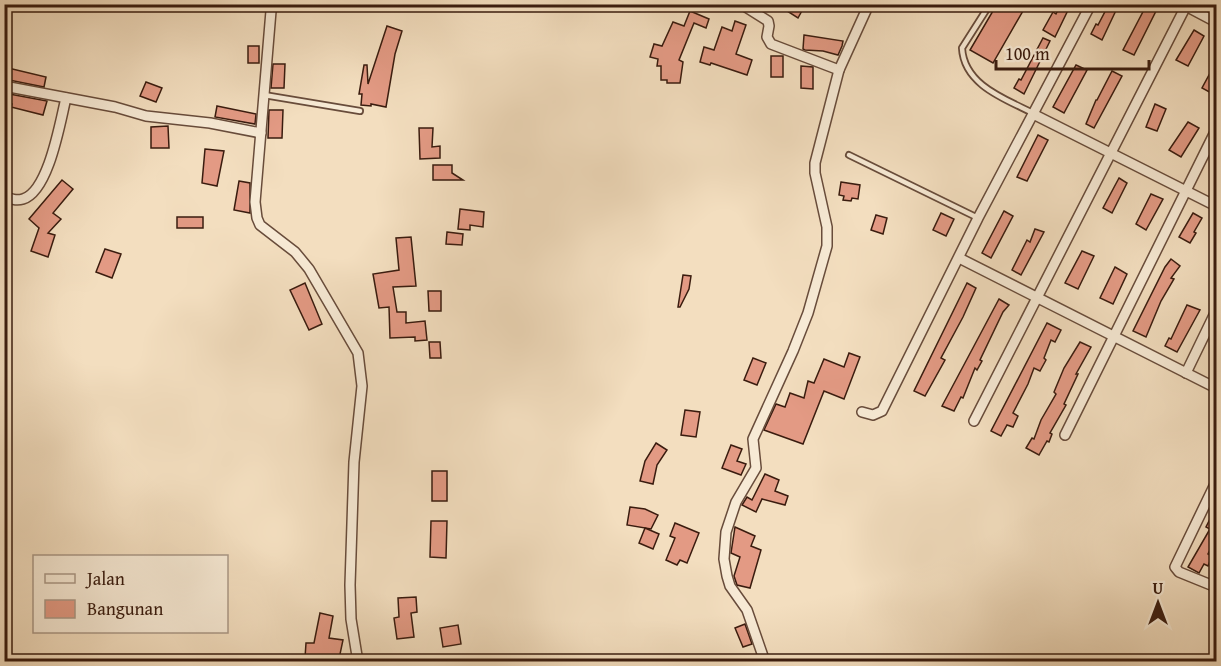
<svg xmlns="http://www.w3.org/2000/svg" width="1221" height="666" font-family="'Gentium Book Plus',serif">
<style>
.building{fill:#e39a84;stroke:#3a1c0f;stroke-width:1.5}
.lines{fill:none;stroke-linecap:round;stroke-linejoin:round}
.service-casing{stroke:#684c3b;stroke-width:8}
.minor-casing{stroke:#684c3b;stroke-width:12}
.service{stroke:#f7ead5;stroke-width:4.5}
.minor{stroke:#f7ead5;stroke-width:9}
</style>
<rect width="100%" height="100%" fill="#f3debf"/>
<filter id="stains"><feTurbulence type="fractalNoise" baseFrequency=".00333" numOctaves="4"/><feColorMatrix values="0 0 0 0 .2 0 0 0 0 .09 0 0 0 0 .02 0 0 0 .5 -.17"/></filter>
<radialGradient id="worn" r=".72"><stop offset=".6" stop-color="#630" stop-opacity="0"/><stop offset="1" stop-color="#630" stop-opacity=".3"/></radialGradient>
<g class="building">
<path d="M776 4H800L804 7 798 18Z"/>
<path d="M997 4H1027L993 63 970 50Z"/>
<path d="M1061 4H1071L1055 37 1043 30 1053 12 1056 14Z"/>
<path d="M1109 4H1119L1102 40 1091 34 1096 24 1098 25Z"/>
<path d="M1146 6 1156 11 1134 55 1123 50Z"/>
<path d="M690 11 709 19 706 28 694 23 679 60 683 62 680 83H667V80H661V66H657L658 59 650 57 654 44 662 46 673 22 684 26Z"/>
<path d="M735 21 746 25 736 54 752 60 747 75 711 63 710 65 700 62 704 47 714 50 722 27 732 31Z"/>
<path d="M387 26 402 31 395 54 386 107 371 104V106L361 105 362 94H359L364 65H367L368 84Z"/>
<path d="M1194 30 1204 36 1188 66 1176 60Z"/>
<path d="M804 35 843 41 842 46 838 55 823 51 805 50 803 49Z"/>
<path d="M1043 38 1050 41 1024 94 1014 88 1019 79 1021 80Z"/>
<rect x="248" y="46" width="11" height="17"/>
<rect x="771" y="56" width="12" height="21"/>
<path d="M1216 62V87L1213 94 1202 88Z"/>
<path d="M273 64H285L284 88H271Z"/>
<path d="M1076 65 1087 70 1064 113 1053 107Z"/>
<path d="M801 66 813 67V89L801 88Z"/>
<path d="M4 67 46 77 44 87 4 79Z"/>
<path d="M1112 71 1122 76 1094 128 1086 124 1096 100H1097Z"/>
<path d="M146 82 162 88 156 102 140 96Z"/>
<path d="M4 93 47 101 43 115 11 107 12 104 4 102Z"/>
<path d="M1155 104 1166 109 1157 131 1146 127Z"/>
<path d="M217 106 256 114 255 124 215 117Z"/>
<path d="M269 110H283L282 138H268Z"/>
<path d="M1188 122 1199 128 1181 157 1169 150Z"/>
<path d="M168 126 169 148H151V127Z"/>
<path d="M419 128H433L432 147 440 146V158L420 159Z"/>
<path d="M1038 135 1048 140 1027 181 1017 177Z"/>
<path d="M205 149 224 151 217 186 202 183Z"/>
<path d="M433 165H452V173L463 180H433Z"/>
<path d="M1119 178 1127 183 1112 213 1103 208Z"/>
<path d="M62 180 73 189 53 213 61 219 48 233 55 235 48 257 31 251 39 228 29 219Z"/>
<path d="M239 181 250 183V213L234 210Z"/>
<path d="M841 182 860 185 858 199 852 198 851 201 843 200 844 196 839 195Z"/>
<path d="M1151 194 1163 199 1146 230 1136 224Z"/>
<path d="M460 209 484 212 483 227 470 225V230L458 229Z"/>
<path d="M1004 211 1013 216 991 258 982 253Z"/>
<path d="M941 213 954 219 946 236 933 230Z"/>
<path d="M1193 213 1202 218 1194 232 1196 233 1190 243 1179 237Z"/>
<path d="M876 215 887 218 883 234 871 230Z"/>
<rect x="177" y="217" width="26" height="11"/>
<path d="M1035 229 1044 232 1021 275 1012 270 1027 240 1030 242Z"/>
<path d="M447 232 463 234 462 245 446 244Z"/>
<path d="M411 237 416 286 393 287 397 312H406V323L425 321 427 340 415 341V337L390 338 389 307 379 308 373 274 399 270 396 238Z"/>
<path d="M105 249 121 254 112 278 96 272Z"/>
<path d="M1082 251 1094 256 1078 289 1065 283Z"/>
<path d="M1171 259 1180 266 1171 278 1174 279 1161 301 1146 337 1133 331 1165 267Z"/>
<path d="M1115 267 1127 274 1113 304 1100 298Z"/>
<path d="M683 275 691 276 689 289 680 307H678Z"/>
<path d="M305 283 322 324 309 330 290 290Z"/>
<path d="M967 283 976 288 963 317 941 358 945 360 925 396 914 391Z"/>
<path d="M428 291H441V311H429Z"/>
<path d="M999 299 1009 305 1003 312 980 360 982 361 977 370 975 368 963 398 961 397 954 411 942 406Z"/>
<path d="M1187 305 1200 310 1177 352 1165 346 1169 338 1171 339Z"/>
<path d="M1047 323 1061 330 1055 342 1051 340 1044 358 1046 360 1040 371 1034 368 1028 384 1013 413 1018 416 1013 427 1007 425 1001 436 991 431Z"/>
<path d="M429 342H440L441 358H430Z"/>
<path d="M1080 342 1091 347 1076 374H1078L1064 404 1066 405 1050 433 1052 434 1049 442 1047 441 1039 455 1026 448 1032 438 1034 439 1041 420 1056 394 1054 392 1064 368Z"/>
<path d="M849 353 860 357 844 399 824 391 803 444 764 430 776 404 785 407 790 393 804 398 808 381 814 383 824 359 844 367Z"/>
<path d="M753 358 766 363 757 385 744 380Z"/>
<path d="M685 410 700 412 696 437 681 435Z"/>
<path d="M656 443 667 450 657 465 653 484 640 481 645 461Z"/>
<path d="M731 445 742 449 737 461 746 464 741 475 722 468Z"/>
<rect x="432" y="471" width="15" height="30"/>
<path d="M765 474 779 480 775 491 788 496 785 505 762 499 756 512 742 505 747 497 752 500Z"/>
<path d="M630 507 645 509 658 515 651 529 627 525Z"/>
<path d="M1216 515V538L1208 554 1212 556 1208 566 1204 564 1199 573 1188 567 1210 529 1206 527 1210 519 1214 521Z"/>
<path d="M431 521H447L446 558 430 557Z"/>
<path d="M675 523 699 533 687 563 680 560 677 565 666 560 675 538 670 536Z"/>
<path d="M735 527 755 536 751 546 761 550 750 588 737 585 734 576 740 557 731 553Z"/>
<path d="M645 528 659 534 653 549 639 543Z"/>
<path d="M416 597 417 612 411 613 414 637 397 639 394 618 399 617 398 598Z"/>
<path d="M320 613 333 616 329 638 343 640 339 659 321 658V662H310V659L305 658 306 643H314Z"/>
<path d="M745 624 752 644 743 647 735 628Z"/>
<path d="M458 625 461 644 443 647 440 628Z"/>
</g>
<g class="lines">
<defs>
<g id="service">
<path d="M990 4 962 48C964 85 1005 99 1033 113"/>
<path d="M264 95 360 111"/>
<path d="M849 155 978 218"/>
</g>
<g id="minor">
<path d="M274 4 271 11 255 202 257 218 260 225 295 252 309 269 358 353 362 386 354 462 350 585 351 619 358 662"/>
<path d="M741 4 768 21 769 26 767 37 771 44 839 70"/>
<path d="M1182 4 1216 22"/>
<path d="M4 86 115 107 146 116 210 123 261 133"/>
<path d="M1033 114 1216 206"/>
<path d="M4 196C11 199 16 201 23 199 49 191 60 122 66 98"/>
<path d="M959 258 1216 388"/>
<path d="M1186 373 1216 311"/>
<path d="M862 412 873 415 882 411 978 218 1091 4"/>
<path d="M974 421 1187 4"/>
<path d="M1065 435 1216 130"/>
<path d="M1216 482 1175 567 1179 572 1216 587"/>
<path d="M765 662 747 610 730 586 727 576 724 559 726 532 736 502 756 468 753 439 793 351 808 313 827 246V227L815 173V163L839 70 869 4"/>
</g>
</defs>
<use href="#service" class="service-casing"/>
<use href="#minor" class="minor-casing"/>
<use href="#service" class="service"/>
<use href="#minor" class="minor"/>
</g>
<rect width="1221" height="666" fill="none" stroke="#f3debf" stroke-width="24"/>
<rect x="6" y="6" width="1209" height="654" fill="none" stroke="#3a1c0f" stroke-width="3"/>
<rect x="12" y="12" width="1197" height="642" fill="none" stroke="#3a1c0f" stroke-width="1.5"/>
<rect x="33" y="555" width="195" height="78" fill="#f7ead5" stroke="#ab9886" stroke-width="1.5"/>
<rect x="45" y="574" width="30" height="9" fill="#f7ead5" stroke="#ab9886" stroke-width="1.5"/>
<text x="87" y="585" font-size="18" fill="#3a1c0f">Jalan</text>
<rect x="45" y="600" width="30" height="18" fill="#e39a84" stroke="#ab9886" stroke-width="1.5"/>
<text x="87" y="615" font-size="18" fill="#3a1c0f">Bangunan</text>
<g transform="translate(1158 603)" stroke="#f7ead5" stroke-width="4.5" paint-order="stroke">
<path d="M0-4.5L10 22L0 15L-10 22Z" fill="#3a1c0f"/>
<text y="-9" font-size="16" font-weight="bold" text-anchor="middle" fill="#3a1c0f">U</text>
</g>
<path d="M996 60v9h153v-9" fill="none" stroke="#3a1c0f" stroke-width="3"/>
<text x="1005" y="60" font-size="18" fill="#3a1c0f" stroke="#f7ead5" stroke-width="4.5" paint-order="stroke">100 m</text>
<rect width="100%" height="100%" filter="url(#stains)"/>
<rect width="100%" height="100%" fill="url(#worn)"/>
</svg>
